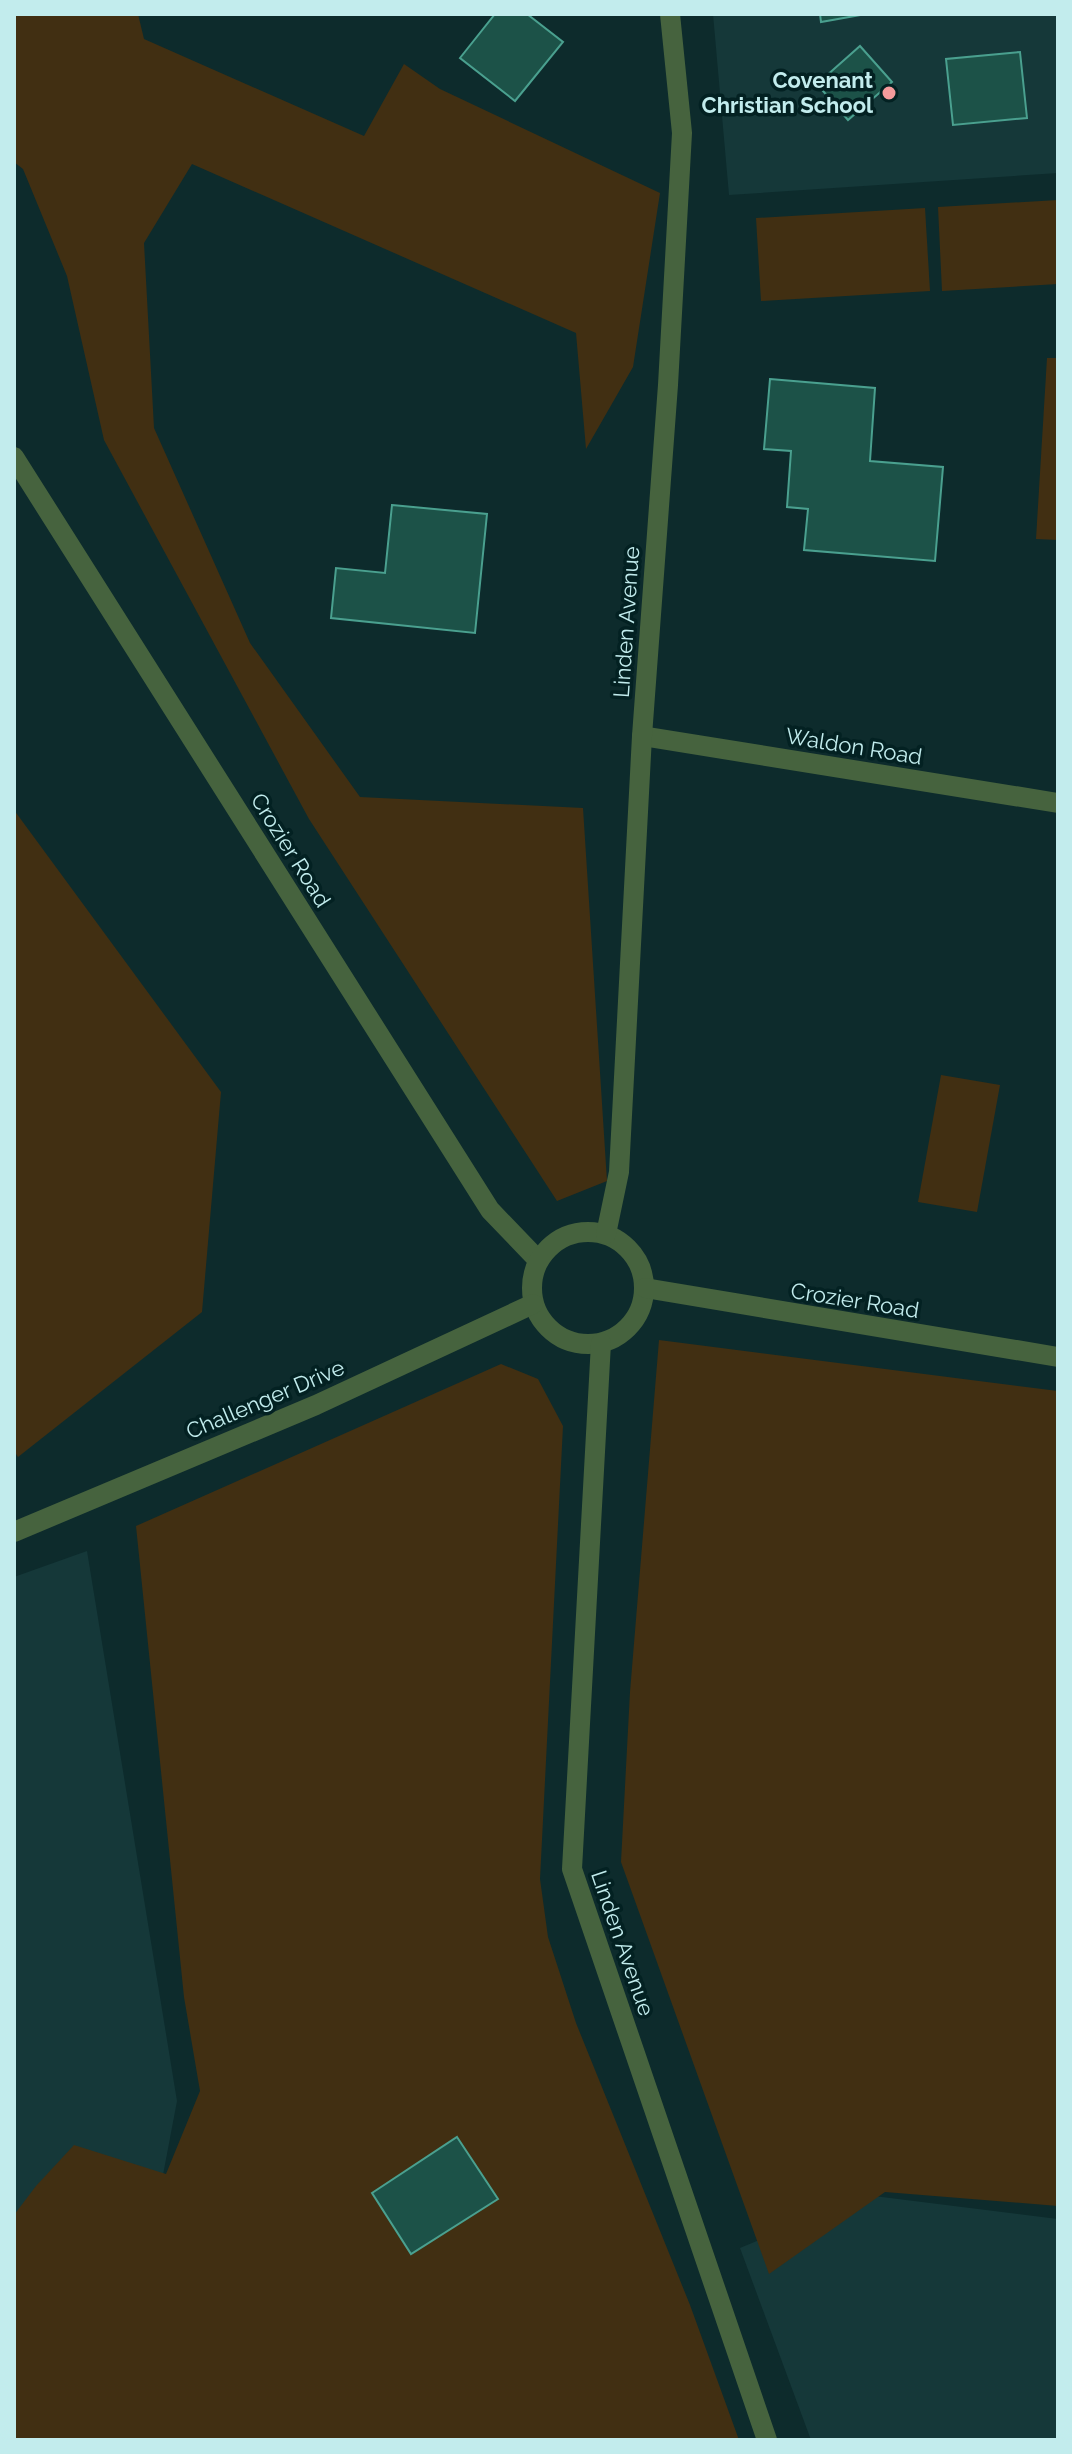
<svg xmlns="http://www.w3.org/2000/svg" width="1072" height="2454" font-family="Raleway,sans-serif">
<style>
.built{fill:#153839}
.green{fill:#412f12}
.building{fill:#1c5248;stroke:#4aa08f;stroke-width:2}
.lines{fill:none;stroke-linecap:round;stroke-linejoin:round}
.minor{stroke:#46633e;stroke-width:20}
.poi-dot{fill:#f59b9c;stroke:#032122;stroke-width:3}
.labels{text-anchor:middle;stroke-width:7;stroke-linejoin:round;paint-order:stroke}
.poi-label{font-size:22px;font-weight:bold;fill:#c2eced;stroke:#032122;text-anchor:end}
.street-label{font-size:22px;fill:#c2eced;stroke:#032122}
</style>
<rect width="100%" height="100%" fill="#0d2b2c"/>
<g class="built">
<path d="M713 14H1058V173L729 195Z"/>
<path d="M87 1551 177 2101 156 2212 14 2214V1577Z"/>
<path d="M866 2195 1058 2219V2440H811L740 2248Z"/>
</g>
<g class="green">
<path d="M14 14H138L144 39 364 136 404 64 440 89 660 193 633 367 586 449 576 333 192 164 144 243 154 428 250 643 360 797 583 808 607 1181 557 1201 309 819 104 440 67 276 23 169 14 162Z"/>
<path d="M1058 200V284L942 291 938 207Z"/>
<path d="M925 208 930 291 761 301 756 218Z"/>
<path d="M1047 358H1058V540L1036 539Z"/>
<path d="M14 810 221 1092 202 1312 18 1457 14 1451Z"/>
<path d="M941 1075 1000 1085 977 1212 918 1202Z"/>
<path d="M659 1340 1058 1391V2206L885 2192 769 2274 621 1862 630 1692Z"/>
<path d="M501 1364 538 1379 563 1426 540 1879 548 1937 576 2023 690 2305 739 2440H14V2215L36 2186 74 2145 166 2174 200 2091 184 1997 136 1526Z"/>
</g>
<g class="building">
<path d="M495 14H527L563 42 515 101 460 58Z"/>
<path d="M820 14H866L821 22Z"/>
<path d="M860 46 892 82 848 120 817 84Z"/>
<path d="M1020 52 1027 118 953 125 946 59Z"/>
<path d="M770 379 875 388 870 461 943 467 935 561 804 550 808 509 787 507 791 451 764 449Z"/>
<path d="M392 505 487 514 475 633 331 618 336 568 385 573Z"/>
<path d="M457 2137 498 2199 411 2254 372 2193Z"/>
</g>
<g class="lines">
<g class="minor">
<path d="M14 457 490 1210 538 1260"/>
<path d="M642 736 1058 803"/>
<circle cx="588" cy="1288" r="56"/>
<path d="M606 1234 619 1172 642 736 668 385 682 133 670 14"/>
<path d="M645 1288 1058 1357"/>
<path d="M601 1343 572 1869 767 2440"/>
<path d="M14 1532 316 1405 533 1304"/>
</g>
</g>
<circle class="poi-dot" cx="889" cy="93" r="8"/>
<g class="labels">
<g class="poi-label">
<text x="873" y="88">Covenant<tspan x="873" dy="25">Christian School</tspan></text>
</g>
<g class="street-label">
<text transform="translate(626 622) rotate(-86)" y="8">Linden Avenue</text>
<text transform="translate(854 746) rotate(9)" y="8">Waldon Road</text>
<text transform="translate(291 850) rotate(58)" y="8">Crozier Road</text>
<text transform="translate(855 1300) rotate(9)" y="8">Crozier Road</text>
<text transform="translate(265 1399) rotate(-23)" y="8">Challenger Drive</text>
<text transform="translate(623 1943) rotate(71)" y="8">Linden Avenue</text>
</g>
</g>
<rect width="1072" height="2454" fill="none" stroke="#c2eced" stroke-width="32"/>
</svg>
